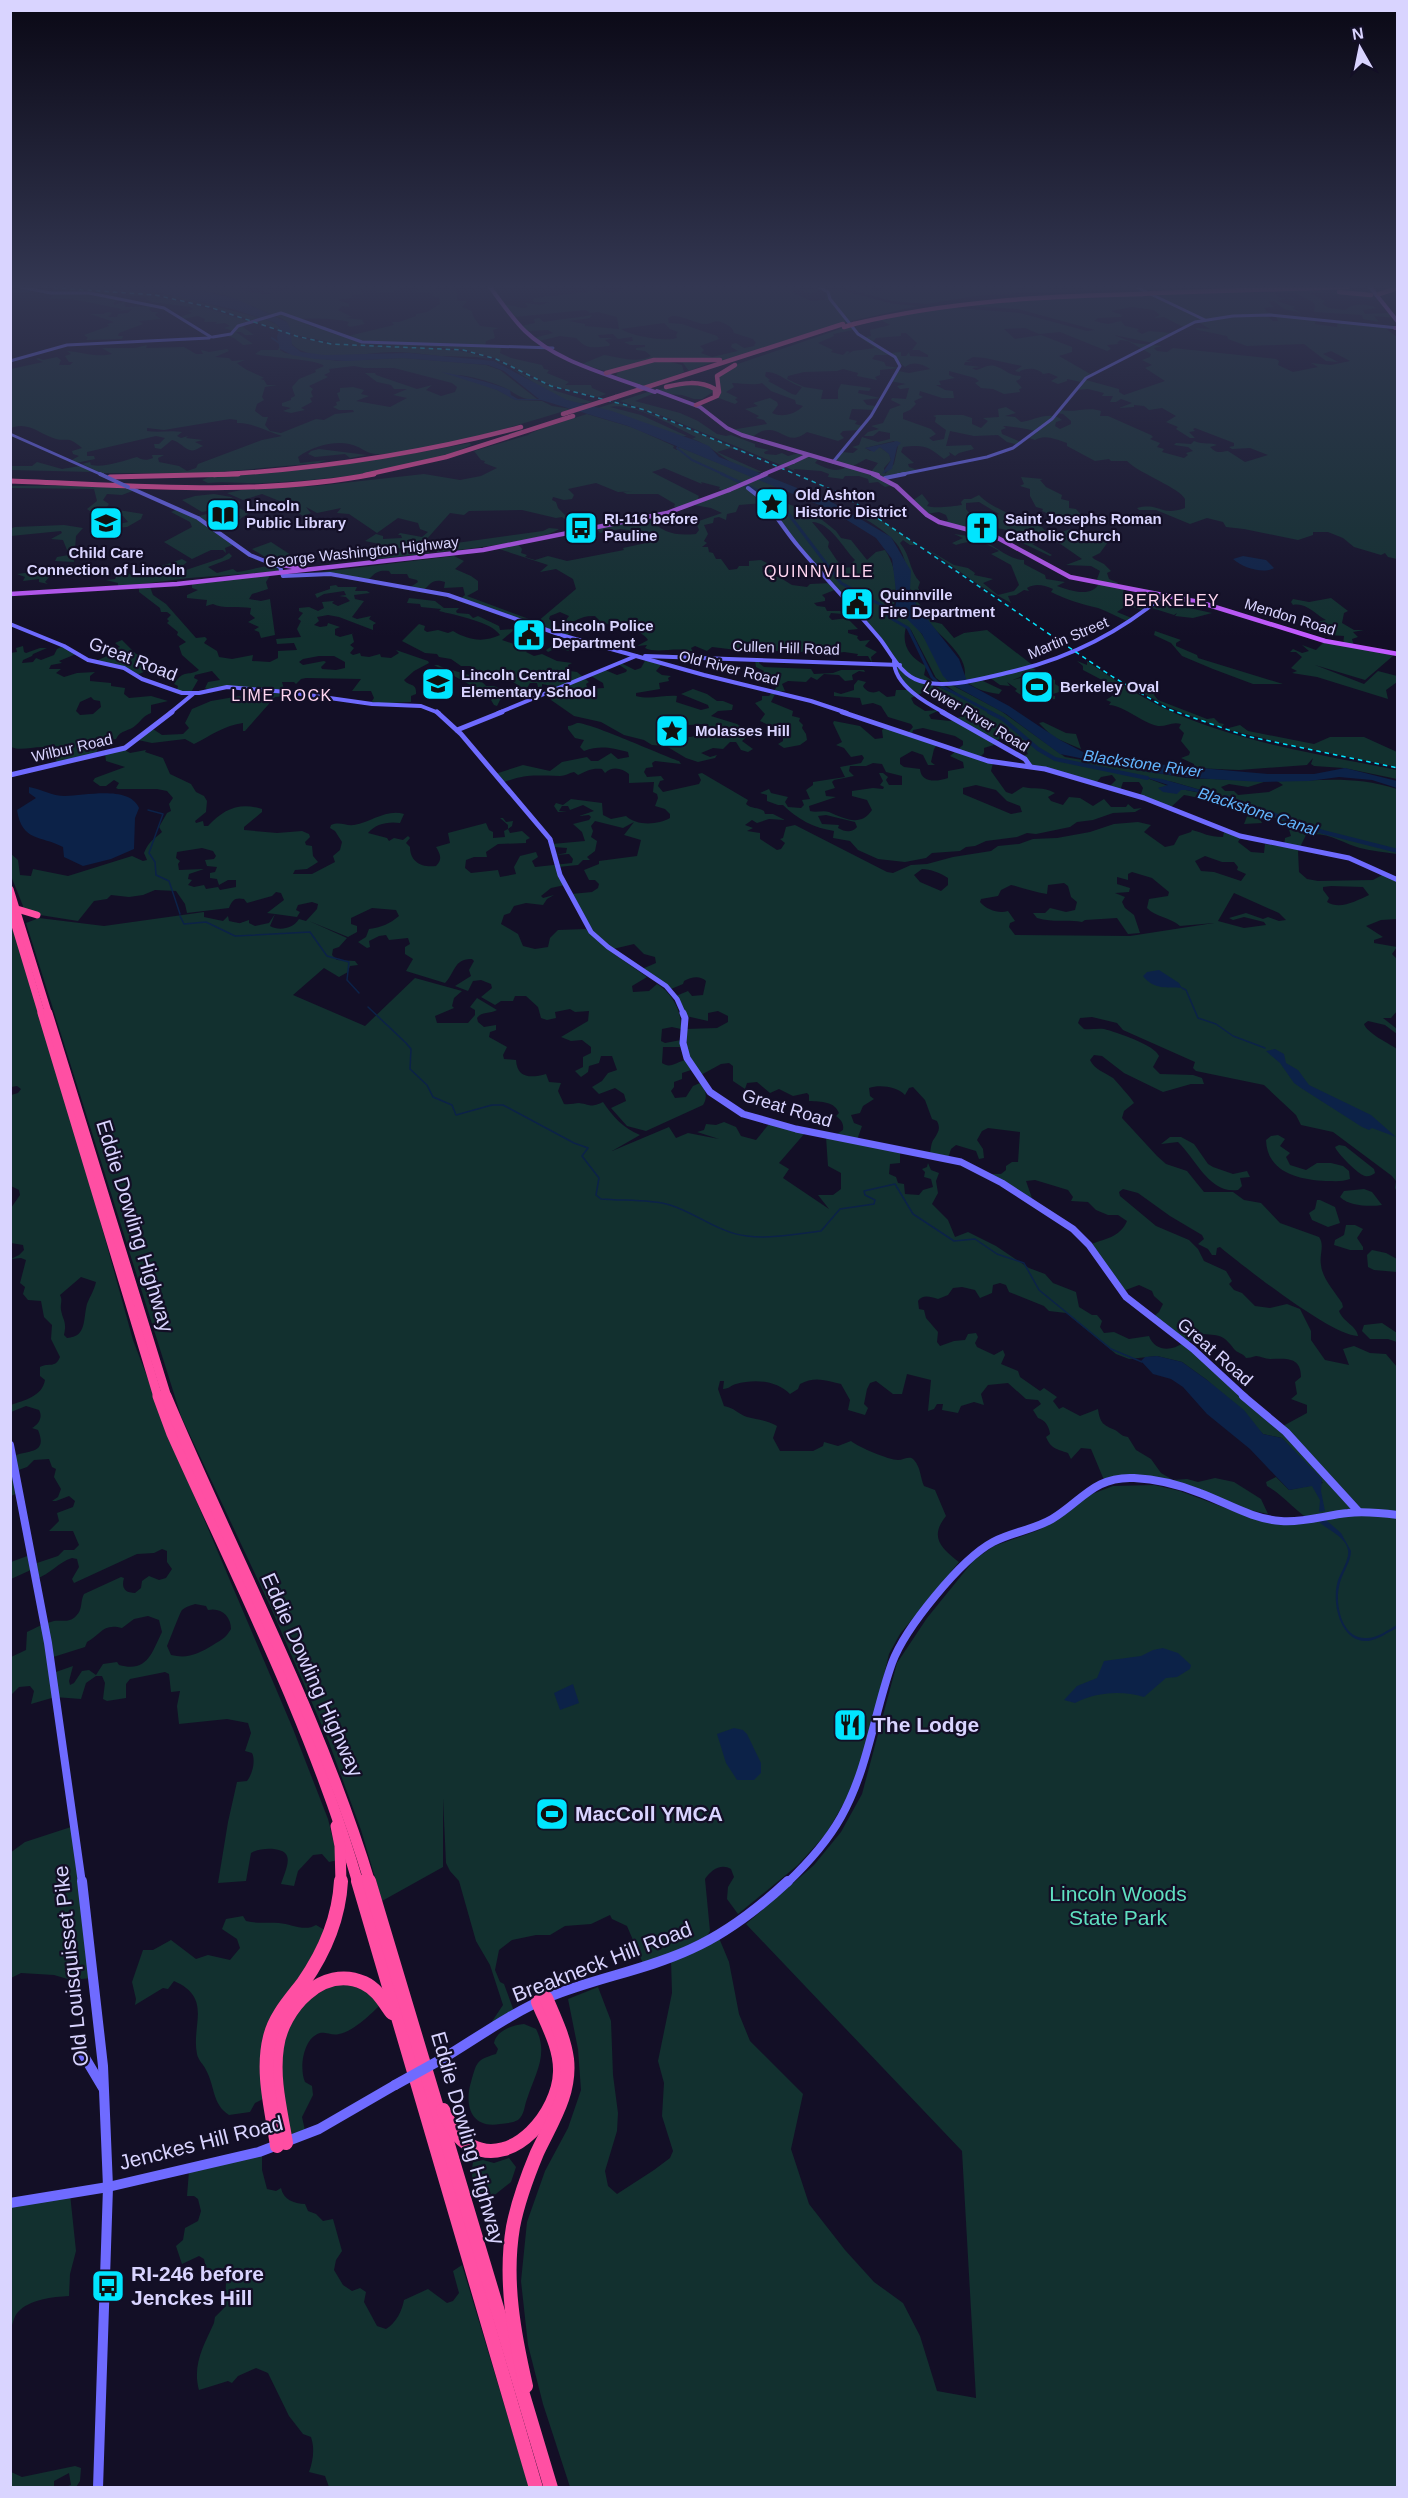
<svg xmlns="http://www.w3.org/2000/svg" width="1408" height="2498" font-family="Arial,sans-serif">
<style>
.green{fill:#12302f;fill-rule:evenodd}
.water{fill:#0c2248}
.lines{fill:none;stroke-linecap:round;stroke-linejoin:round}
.stream{stroke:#0c2248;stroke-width:1.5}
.canal-far2{stroke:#0c2248;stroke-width:2}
.canal-far1{stroke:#0c2248;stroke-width:3}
.canal{stroke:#0c2248;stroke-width:4}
.secondary-far5{stroke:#6f6bff;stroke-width:3}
.secondary-far4{stroke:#6f6bff;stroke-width:4}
.secondary-far3{stroke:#6f6bff;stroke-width:5}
.secondary-far2{stroke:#6f6bff;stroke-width:7}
.secondary-far1{stroke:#6f6bff;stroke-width:8}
.secondary{stroke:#6f6bff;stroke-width:10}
.primary-far1{stroke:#c25bff;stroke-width:4}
.primary{stroke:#c25bff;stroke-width:4.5}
.highway-far5{stroke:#ff4fa3;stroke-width:4.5}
.highway-far4{stroke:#ff4fa3;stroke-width:5}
.highway-far3{stroke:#ff4fa3;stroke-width:7}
.highway-far2{stroke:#ff4fa3;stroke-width:9}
.highway-far1{stroke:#ff4fa3;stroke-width:11}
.highway{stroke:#ff4fa3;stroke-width:14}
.rail{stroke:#00e5ff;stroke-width:1.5;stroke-dasharray:4.5 4;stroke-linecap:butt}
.secondary-bridge-far2{stroke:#6f6bff;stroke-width:3}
.secondary-bridge-far1{stroke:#6f6bff;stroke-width:4}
.secondary-bridge{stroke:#6f6bff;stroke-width:10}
.primary-bridge-far1{stroke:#c25bff;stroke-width:4}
.primary-bridge{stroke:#c25bff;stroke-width:4.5}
.highway-bridge{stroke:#ff4fa3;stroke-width:4.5}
.labels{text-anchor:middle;stroke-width:4.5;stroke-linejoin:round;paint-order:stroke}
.far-poi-label{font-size:15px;font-weight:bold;fill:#d9d4ff;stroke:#130f26;text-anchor:start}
.far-street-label{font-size:15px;fill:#d9d4ff;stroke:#130f26}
.far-neighbourhood-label{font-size:16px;letter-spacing:1.5px;fill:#ffd6f0;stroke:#130f26}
.far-water-label{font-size:16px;font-style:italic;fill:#62b6ff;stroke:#130f26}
.street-label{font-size:18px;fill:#d9d4ff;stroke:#130f26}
.near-street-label{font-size:21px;fill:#d9d4ff;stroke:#130f26}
.near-poi-label{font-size:21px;font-weight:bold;fill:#d9d4ff;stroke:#130f26;text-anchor:start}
.near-park-label{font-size:21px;fill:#5fe0c0;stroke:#130f26}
</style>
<rect width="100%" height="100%" fill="#130f26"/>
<g class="green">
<path d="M46 287 135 290 178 297 175 294 202 296 222 303 188 299 267 320 277 325 281 330C236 316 191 298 143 293L197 305 251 322 243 327 254 335H245L241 332H236L253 344 243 345 234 338 224 335 236 332 224 328 230 326 225 323 215 324 217 322H204L205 319 198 316 183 319 180 317 192 313 188 311 193 309 191 307 152 302 146 299 149 297C142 295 133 297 126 295L129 292 124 291 112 296 122 300 114 302V305L127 301 124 304 126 307 154 306 149 309 152 312H158L155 315 161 319 139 321 143 324 119 333 118 336H123L122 339 86 340 88 338 84 335 109 326 107 324 114 322 90 314H103L108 312 112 313 108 317H117L118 314 128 313 132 309 118 311 122 309 71 299H49L54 294 48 293 54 290 68 291Z"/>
<path d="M198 287H239L252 293H263L258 294H272L259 289 261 287 278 291 296 287 401 288 392 292 374 293 382 290 361 289V293L364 294 352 295V297H357L338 300 349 304V307L342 306 338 310 352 317 346 318 364 320 362 321 365 324 350 327 347 325 349 322C339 319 308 317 298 320L316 328 325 326 328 330H336L331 333 344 337 394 325 392 322H399L416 316V314L427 312 440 304 439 297 432 296 434 294 411 291 419 290 417 287 444 289 458 287 455 289 457 292V301H467L462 307 472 311 473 316 480 326 499 328 493 330 495 338 486 341 485 346 501 348 500 353 511 358 542 365 544 369 549 370 547 373 569 382 565 385H591L592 388 606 394 598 397 552 386 495 358 464 350 434 347 339 344 290 334 287 322 281 318 225 295 194 289Z"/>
<path d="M588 287 609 293 622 291 623 287H803L791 292 811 301 825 300 826 292 819 290 811 294 803 290 836 289 894 304 918 306 846 322 728 359 715 361 689 371 683 363 659 359 608 372 582 364 604 355C617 357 638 364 651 356L645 351 636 350V348L645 347V345H630L624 342 633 341 632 337 618 339 613 334 598 335 600 338H613L605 340 610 344 609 346C589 348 587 349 576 338L560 336 539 341 534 338 553 333 548 330 527 331 521 326 535 323 534 319 539 318 544 322C560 319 576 318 592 315L590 318 569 321 585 324V326L619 329 617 317 598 312 590 313 586 310 514 317 504 305C513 304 520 310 528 307L525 303 541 305 550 302H533L534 298 588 292ZM672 316C683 315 697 325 707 324 713 323 715 320 721 322 728 325 733 327 734 333L753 339 756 343 754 345 755 346 744 348 736 343 732 344 731 347 738 351 712 357 701 353 704 350 700 346 719 339 717 336 682 324 669 323 668 318ZM664 323 670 329 678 332 676 335 677 338C666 342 631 336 621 329Z"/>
<path d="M875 287 870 289 878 291 884 290 880 287H1017L1021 291 1027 290 1023 287 1065 289H1068L1065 287 1078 289 1089 287H1230L1021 293 975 296 927 304 891 301 845 288Z"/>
<path d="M1305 290 1371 296 1377 300 1329 293H1310L1325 301 1322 304 1329 308 1345 310C1353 303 1366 303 1377 308L1363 310 1365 314 1390 313 1395 318 1374 316 1379 322 1363 319 1362 315 1314 312 1315 305 1313 302 1295 293H1275L1280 298H1293L1295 300 1286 298 1276 301 1296 307 1292 308 1301 313 1284 309 1274 301 1269 302 1273 307 1264 308 1267 312 1274 314 1266 315 1273 321H1278L1276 316 1316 320 1315 324 1337 327 1338 322 1385 328 1397 337V559L1388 557 1385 553 1381 555 1354 547 1343 538 1328 532H1313V535L1298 540 1244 529 1226 527 1223 522 1207 518 1190 524 1156 510H1139L1137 508C1160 502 1160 517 1185 508V499C1180 488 1140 474 1127 461H1111L1109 459 1095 461 1067 446V443C1056 439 1044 434 1035 440L1029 438 1037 432C1030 429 1009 426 1003 426L1006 428 1001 430 1002 434 1023 443 1019 445 1007 442 998 435 974 436 950 431 946 446 971 445 974 449 959 453 955 456 949 452 950 455 944 459C929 447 925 444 903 447L901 452 914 463 908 464 909 467 920 471 885 478 893 485 885 487 878 482 869 483 868 479 859 476H845L843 479 828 477 829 474 821 471 794 469 795 471 668 418 620 401 651 391 655 393 635 401 680 413 698 421 717 434 726 436 731 435 755 444V447L769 450 764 452 765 454 776 455 782 453 788 456 799 453 803 456 819 458 815 463C826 468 835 474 849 466L870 473 878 463 866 459 853 466 835 461 842 452 853 453 858 449 852 447 859 445 862 437 878 442 890 439V433L879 431 873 436H864L868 432 879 429 871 426 883 423 890 409 901 405 891 400 892 398 906 399 909 388 900 389 897 386 906 384 890 381 898 371 909 373 930 369C922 363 912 361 905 367L890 355H875L872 359 884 362 886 366 899 368 880 370V375L875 377 877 380 857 376 858 373 843 369 837 371 804 372 788 376 787 379 804 387 823 390 821 399H838V390L841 384 871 388 869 391 859 390 858 393 880 398 863 400 867 405 876 406 874 410 852 409 849 419 857 421 855 424 863 426 859 430 843 431 840 434 844 438 838 441 807 432C786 448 783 425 762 431 757 433 755 436 750 438L731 430 767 424 764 420 756 418 759 416 745 409 758 406 753 403 770 398 777 402 778 405 772 413C782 418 796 414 803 406L796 404 795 400 771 391 762 383C753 386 743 383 732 383L734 387 726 392 738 398 735 399 738 402 735 404 716 397 719 395 716 378 726 368 849 326 853 330 833 334 834 336 818 343 833 350 831 352 843 355 847 351 850 352 846 355 853 351 875 348 861 338 871 336 870 330 890 325 883 321 874 322 944 307 1020 313 1087 331 1095 330 1018 309 955 305 1009 299ZM1132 307 1154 310 1160 315 1154 318 1164 317 1183 327 1198 322 1210 329 1195 328 1198 330 1227 336 1228 339 1247 346 1304 344 1326 361 1338 362 1323 354 1331 351 1350 361 1331 365 1311 363 1318 367 1293 372 1278 365 1279 361 1276 359 1173 348 1167 352 1157 351 1154 348 1162 346 1134 343 1114 335 1153 343 1171 333 1149 331 1142 334 1137 331 1139 329 1125 326 1121 321 1108 324 1094 321 1098 318 1121 317 1122 315 1111 311ZM1025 328 1039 334 1060 332 1107 351 1111 349 1107 345 1119 344 1117 343 1120 340 1128 341 1151 354 1150 357 1142 360 1152 365 1145 368 1165 381 1124 395 1119 392V389L1086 380 1092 375 1059 356 1072 352V347L1041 335 1015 339 1004 329ZM901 333H906L917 343 912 350H919L928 355V357L910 356 909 352 906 356H901V352L890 353 873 342 876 338 901 336ZM973 357 985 358 1022 366 1015 371 1019 372C1025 368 1037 367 1043 374L1049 373 1058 377 1051 381 1058 384 1067 381V379L1081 382 1075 390 1088 389 1104 393 1102 396H1113L1110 402H1116L1121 399 1132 403 1119 408 1134 407V405L1144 406 1149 410 1162 408 1176 416 1166 422 1178 427 1176 429 1190 438H1195L1189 432 1195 431 1193 429 1195 428 1234 443V446L1229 447 1232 449 1250 448 1268 455 1245 462 1228 451C1219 452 1217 454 1210 447L1217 445C1211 442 1204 445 1194 441L1191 444 1176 443 1174 445 1188 447 1193 451 1186 453 1188 455 1184 458 1162 452 1164 449 1157 447 1160 443 1150 439 1153 437 1151 435 1108 416H1100L1101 411C1088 406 1075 413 1060 410L1057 413 1063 414 1071 421V424L1060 429 1055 426 1056 422 1062 420C1050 410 1033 421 1021 422L1015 417 1005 416 1016 413 1006 407 998 409 999 417 983 418 988 421 981 428 972 424V418L963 415H937L933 416 936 417 935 422 946 430 944 439 933 441 929 438 936 434 931 429 903 419V413L910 410 916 404 914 401 923 397 919 395 920 391 942 398H954L953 391 945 390 936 385H941L939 381 955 378 949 375V371L975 378 979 381 975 383 981 388 993 389 1004 394 1020 392 1019 389 1022 388 1016 381 1020 379 1021 376C1009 376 1005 369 995 366 987 364 982 369 976 370L972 368 981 367 964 365 965 362H973L966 361ZM766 372C778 371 790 384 802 387L796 395 792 394 768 381 770 380 765 376ZM894 441 898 446 894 464 885 474 884 468 891 460 889 454 880 447 870 451 865 448Z"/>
<path d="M290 335C347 351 403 342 460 351 496 356 522 376 555 388L553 390 592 402C563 411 523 371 497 361 479 355 458 357 439 356 423 354 408 352 393 352 367 352 303 366 289 340Z"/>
<path d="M147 345 146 348 184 347 196 354H203L201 350 209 352 227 349 229 351 215 357 229 358 232 361 245 360 237 363C248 372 253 372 264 378L260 379 264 380 267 385H277L265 387 262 397 264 400 257 404 255 411 263 417H268L265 425 270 431 281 433 316 419 324 420 335 414 354 412 353 410H339L333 407 337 405 336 402 340 401 337 393 340 392V388L353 387 364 390 361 394 369 396 356 401 390 407 407 398 393 395 407 389H394L391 385 377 382 365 373H375L376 375 417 389 432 385 426 390 441 396 455 392 457 387 452 383 394 368H364L354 366 329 369 330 372 324 375 328 377 309 386 313 389 311 392 313 397 310 398 312 402 301 408 305 410 291 413 283 411 291 408 282 406V403L291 400V398L295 396 292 387 299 379 316 372 315 370 324 366C318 359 270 358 255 354L261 350H278L280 345V350L285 353 337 361 404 358 486 365 500 370 537 399C523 401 518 395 507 389 496 383 468 375 456 375L495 389 516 400 542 401 552 406 571 409C523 424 474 438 425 448 408 451 392 455 375 454 368 453 364 450 358 447 340 438 313 446 298 457L300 463 327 460 318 463 208 473H101L82 464 90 462 91 465C104 468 123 461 137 457 142 460 146 461 153 458L152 455H164L158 458 159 462 179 466 187 471 196 468 198 464 262 440 282 436C268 432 251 422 237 423V420L230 419 164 430 147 428V431C159 433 171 430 182 432L177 436 181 438 188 436 186 438 203 440 195 442 203 446C200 447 198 449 195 450 187 453 180 441 172 440L161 449 155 448 154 444H159L165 438 156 436 87 452V456H94L95 459 76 463 70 461 79 456 73 454 72 451 82 448C67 435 69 442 56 439 39 434 29 421 11 428V369L43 362 36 359 38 358 43 360 57 357 61 360 59 365H70L73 362H69L65 356 71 354 67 351C83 352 96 358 112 354L102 348H135Z"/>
<path d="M667 361 682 365 684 372 645 387 616 376 618 372 645 363Z"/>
<path d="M693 383 716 390 702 399H694L682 395 664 394 654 390Z"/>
<path d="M617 402 659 417 745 452 730 448 717 452 762 472C736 474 714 445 692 439L696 437C676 428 634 402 610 407L641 415 687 436H680L598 408Z"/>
<path d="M587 414 634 428 674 446 673 448 677 450 679 447 780 488 770 487 761 491 764 495 799 508 803 513 816 515 836 531 841 538 851 540 867 560 876 552 885 550C896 566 898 587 894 605L917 627 937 657 943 674 950 684 1001 711 1065 757 1186 778 1267 781 1248 787 1229 784 1221 787 1225 791H1234L1238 795 1269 792 1283 785 1277 781C1321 781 1354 775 1397 789V854C1385 852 1372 851 1360 848 1343 843 1324 830 1306 835L1298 851 1299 872 1307 879 1318 881 1373 880 1384 874 1397 881V919L1381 920 1366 926 1383 937 1374 940V943L1397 947 1392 954 1397 959V1011L1391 1018H1383L1397 1029V1034L1385 1025 1368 1021 1364 1024C1367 1033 1388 1043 1397 1049V1192L1395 1188 1396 1181 1392 1176 1333 1132 1301 1125 1296 1115 1264 1085 1196 1071 1193 1068 1195 1062 1123 1030 1117 1023 1092 1017 1080 1018 1078 1023 1084 1029C1091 1030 1097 1028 1104 1029 1116 1032 1155 1045 1159 1056L1153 1067 1160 1074 1193 1075 1202 1078 1204 1084H1191L1163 1092 1124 1073 1102 1056 1094 1055 1090 1060C1095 1070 1104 1072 1113 1078 1115 1080 1133 1100 1134 1103L1124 1111 1122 1118 1157 1156 1166 1164 1187 1171 1204 1192H1233L1244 1200 1261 1203 1280 1223 1319 1237C1325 1245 1319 1255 1321 1265 1322 1278 1335 1292 1342 1303L1343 1307 1339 1311C1343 1322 1357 1326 1358 1336 1333 1337 1243 1266 1220 1247L1217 1248 1216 1255H1212L1208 1249 1198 1244 1204 1239 1202 1235 1170 1216 1138 1193 1123 1189 1119 1192 1120 1196 1156 1226 1189 1240 1198 1249 1204 1261 1226 1271 1232 1281 1229 1284 1234 1290 1242 1293 1255 1306 1270 1308 1287 1304 1300 1309 1311 1331V1340L1325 1360 1349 1365 1343 1349 1354 1346 1370 1353 1386 1354 1397 1367V2487H570L543 2404 528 2345 521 2281 527 2222 545 2171 568 2128 581 2090 578 2049 568 1999 598 1987 611 2021 613 2075 618 2113 617 2131 605 2171 608 2186 617 2194 654 2170 670 2158 673 2151 662 2116 664 2083 658 2061 672 1993 671 1960 719 1938 729 1962 739 2014 750 2041 803 2094 791 2149 809 2204 845 2250 874 2282 903 2303 920 2336 937 2391 976 2398 962 2151 746 1924 814 1865 841 1832 862 1794 897 1663 927 1618 974 1560 994 1546 1039 1530 1092 1494 1113 1486 1154 1485 1180 1491 1260 1521 1314 1522C1296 1513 1285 1496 1267 1486L1266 1482 1276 1477 1289 1490 1323 1483 1282 1438 1263 1434 1207 1380 1182 1362 1157 1356 1129 1359 1116 1354 1066 1313 1049 1311 1044 1306 1009 1292 1006 1285 1000 1283 993 1285 992 1293 980 1298 975 1290 962 1287 953 1288 948 1295 938 1299C930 1297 923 1294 918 1301L919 1309 924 1310 926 1318 938 1332 937 1342 940 1346 954 1341 965 1340 968 1334 976 1333 978 1337 975 1343 977 1347 994 1355 1003 1350 1005 1355 1001 1364 1018 1371 1020 1377 1040 1391 1044 1388 1057 1397 1053 1401 1059 1409 1063 1407 1080 1416 1098 1409C1100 1423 1103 1425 1115 1430 1120 1433 1121 1436 1128 1437L1136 1450 1151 1459 1161 1473 1173 1480 1187 1479 1198 1482 1215 1478 1234 1482 1261 1499 1268 1514 1245 1509 1173 1482 1104 1480 1091 1449 1081 1448 1071 1459 1068 1453C1057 1449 1051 1449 1046 1437L1050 1434C1049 1426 1045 1420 1038 1418L1033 1410 1041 1404 1038 1400 1026 1399 1008 1383 988 1385 981 1394 984 1405 974 1402 961 1406 958 1413 942 1410 943 1404H937L934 1409 928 1411 931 1380 907 1374 902 1394H893L876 1381 870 1383 867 1389 864 1404 868 1408 865 1415 848 1410 850 1400 841 1384C826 1380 814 1376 800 1384L798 1389 790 1394C776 1380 754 1379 736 1384 731 1385 729 1389 723 1389L724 1381H720L718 1389 724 1406C735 1408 738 1414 747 1417 758 1420 767 1420 777 1426L773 1438 780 1451H813L823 1446 824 1442 838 1446 851 1441C858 1447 889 1460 898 1460 904 1460 910 1455 914 1460 921 1468 920 1477 924 1486L935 1490 946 1516C929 1537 941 1548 959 1562L900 1634 889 1654 875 1714 852 1789 826 1834 798 1865 738 1914 727 1899 728 1887 734 1877 731 1869C721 1863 711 1870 705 1879L710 1931 707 1936 644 1966 627 1926 612 1919 610 1915 591 1924 565 1926 550 1935H536L512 1940 499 1950 495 1970 500 1982 504 1984 515 2014 491 2023 503 2005 490 1965 476 1941 459 1881 450 1871 446 1863 443 1798V1867L382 1901 361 1830 328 1740 271 1608 181 1416 26 923 39 918 104 926 204 912V917L223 921 228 916 229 921C244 924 236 924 249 920V923L255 926 269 923 275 914 267 913 284 900 281 893 276 892 272 896 247 903 244 899C235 897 232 900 229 908L187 913 185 904 176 891 155 890 143 895 129 897 111 895 107 899 94 901 78 921 21 912 23 906 11 876 10 853 18 860 20 875 31 876 33 869 68 876 132 856 143 861 147 860 144 853C149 841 153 840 162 832L159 827 167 813 171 811 169 804 173 798 167 791 157 789H118L116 788 119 783 114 780 106 786H100L93 781 95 778 125 767 106 761 105 753 123 749 130 753 146 750 145 752 163 758 170 774 191 784 196 792 204 796 207 801 206 812 195 821 196 823 203 821 204 826H208C224 809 239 802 262 809V812L244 827V830L277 833 302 831 309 834 310 837 305 842 306 845 312 846 313 856 318 862 307 869 295 870 293 874H312L335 862 333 856 340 850 342 842 335 831 330 828 331 825C340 821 345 826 354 825 372 822 386 809 404 814L400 823C388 821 375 824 368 833L387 838 389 841 394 838 403 840 408 836 410 838 406 843 410 847C410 862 422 868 436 866 443 859 440 854 436 847L450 843 448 833 486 823 489 830 493 832V838L505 837 504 831 508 829V825L500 818H503L506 822 513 821 512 826 508 829 510 833 522 831 530 838 526 840V843L498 844 486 852 487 857H474L466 860 465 868 471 873 498 870 500 877 516 874 514 867 520 856 536 852 538 857 532 861 535 867 572 863 573 859 569 854 555 855 566 853 567 848 553 847 552 844 585 841 582 832 573 824 589 820 591 817 589 815 579 816 594 811 583 805 570 810 568 806H562L559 811 567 812H558L554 806 556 803 563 805 571 799 602 803 603 815 611 819 626 816C636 826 658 825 670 818V814L665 809 655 806 658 798 657 794 653 792 654 782 629 783V774C622 768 612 766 605 773L602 769C591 768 587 771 578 775L574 772C569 773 565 776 560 776 534 776 528 773 502 783L495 774 523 765 550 771 562 762 587 757 591 761H598L611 753 618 759 629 757 628 752C611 748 601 745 584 751L580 747 584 740 575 738 568 729V726C571 726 574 724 577 723 589 722 661 755 679 761L681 764 655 761 652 763 653 767 646 768 644 772 647 777 661 776 664 780 660 781 658 786 663 792 699 784 701 780 698 774 702 773 748 800 746 804C751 809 758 807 764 811L765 814H773L785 820 769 819 757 823 752 820 745 825 753 828 747 831 760 833V839L777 850 781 849 785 843 780 839 783 838 786 827 795 825 887 872 893 873 911 865 927 864 953 857 991 851 998 846 1019 844 1033 839 1057 838 1090 832 1114 824 1138 822 1151 825 1144 832 1165 847 1174 845 1179 836 1191 832 1192 830C1204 833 1208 837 1223 837L1224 832 1241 837 1238 842 1251 852 1264 853 1265 844 1284 847 1285 838 1291 836 1287 823 1265 814 1257 813 1262 823 1244 824 1250 809 1236 803 1234 800C1222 805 1198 797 1184 795L1170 808 1140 797 1143 788 1139 782H1123L1120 791 1108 788 1116 780 1112 775 1101 777 1095 784 1030 767 1020 757 1028 754 1023 745 1013 746 1010 738H1003L993 741 997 744 984 748V753L979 758 993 763 991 771 1006 792 1012 794 1023 787C1035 790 1042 786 1055 793L1048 797 1051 801 1063 805 1069 797 1080 798 1093 806 1104 799 1111 807H1126L1128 804 1134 809 1142 808 1135 812 1113 813 1093 820 1077 822 1070 827 1036 834 1027 833 1017 837 986 841 975 846 966 847 960 851 932 853 926 858 905 862 878 859 858 850 850 841 833 838 834 831C814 828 797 819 783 805H778L767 801V795L760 793 769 789 771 793 788 797 785 802 788 807 801 808 804 805 802 800 810 799 806 790 813 785V782L845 777 840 767 861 763 864 758 862 755 851 757 844 748 836 745 842 742 833 723 834 721 860 726 875 739 883 738 882 730 886 727 907 734 913 727 911 724 888 717 881 706 873 703 862 705 860 698 834 696V692L841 694 854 690V685L858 680 866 682 863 686C866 692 873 694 879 691L887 697 895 696 896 690H908L895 665 893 654 856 610 869 607 867 603 848 601 837 589 822 595 825 598V601L814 603 817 606 825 607 827 611H843V614L831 613 829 617 832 620 847 618 858 629 848 630V633L858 636 857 638 860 641 870 640 865 646 877 652 871 657 872 663 868 656H857L858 654 844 652 828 654 825 651 808 650 798 653V656L788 646 783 651H753L748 648H753L754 645 747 644 745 648 737 650 712 647 707 651 695 646 691 648 693 652C679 646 657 654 645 648L647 645 637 646 648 640C641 628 615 625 602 623L595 616C579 615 575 624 564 623L569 616 560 612 550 616 549 619 559 628 571 631 567 636 577 640 570 645 572 648 568 651 558 647 548 652 546 650 566 637 460 599 465 595 463 587 444 588 445 582C433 578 430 584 423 591L409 588 418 582 417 580 409 578 407 574H391L389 571C378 570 376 572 368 580L321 572 454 556 464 561 455 569 471 576 478 581V590L467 596 537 622 576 589 573 579 556 569 540 572 548 565 496 548 518 544 522 549 521 553 527 555 525 557 535 560 548 556 567 561 624 550 623 548 646 543 639 534H630L629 530 620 529 600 533 596 528 648 518C664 533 674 536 696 534L699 530 696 522 722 513 711 508 694 505 725 491 719 489 720 487 701 482 702 484 664 468 652 472 699 496 698 498 703 501 681 508 674 507 675 504 658 494H627L623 492 633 491 618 492 596 483 568 489 574 495 572 499 564 500 553 497 552 500 556 502 558 508 571 521 594 523 576 528 562 517 556 518 522 510 469 511 464 515 450 513 425 541V544L429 553 380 559 376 557 408 550 365 541 376 534 383 536V539L402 538 401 535H398L400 533 422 537 428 532 420 529 418 523 398 518 377 533 349 514 337 513 341 508 317 513 306 507 311 513 303 516 292 509 282 508V502L262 494 243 500 227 493 246 489 316 486 424 474 460 480 481 476 497 468 484 463 485 461 481 460 474 451 528 435C537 429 572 419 587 414ZM763 503 771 508H779L782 510 775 512 797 545 831 583 810 584 807 587 792 585 779 577H771L769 573 774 570 763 569 762 566 769 564 761 560 749 561V566H739L737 569 729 570 721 559H716L713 553 709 552 708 547H702L707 543 704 541 708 534 704 525 713 523 714 518 719 517 726 520 727 514 736 512 739 505ZM812 522C830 522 843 548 855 560L851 564 854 567 842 568 828 547 829 542ZM906 627 911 630 936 678 962 697 939 687H933L934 682 924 675 926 666C910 657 901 646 906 627ZM924 692 953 700 954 709 961 707 970 713 950 721 931 719 929 715 940 710 925 711 914 704 911 698ZM923 728 955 736 963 741V745L950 756 963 762 964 768 948 771V778C937 782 921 783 920 769L904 767 900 764V758L912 751 923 755 928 765H935L931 762 934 749 937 745 912 735 913 730ZM873 763 882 764 886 772 902 776V785H889L886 780 888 777 883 773H879L883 781 880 785 884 787 883 789 873 788 852 791V796L867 800 872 810C861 827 845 819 829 812 823 810 816 813 810 811L809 806 836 797 826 796 825 791 835 788 832 782 834 780 854 776 849 771 850 766H866ZM1144 777 1173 782 1228 798 1186 790 1159 788 1168 786ZM976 785 996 790 1007 801 1020 806 1022 812 1011 814 963 794V788ZM826 815 855 822 857 827C852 833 845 832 838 828L839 825 822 824 818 816ZM595 821 623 828 634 822 624 835 641 840 637 856 599 861V864L584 870 589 880H595L599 884 598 888 592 892 571 894 595 934 613 949 634 944 644 954 655 957 656 963 642 969 671 989 683 984 684 981C691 977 700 975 706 981L703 995 692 996 688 991 676 996 686 1016 708 1021V1013L718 1011 728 1016V1022L717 1028 686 1029 687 1054 699 1076 721 1064 729 1063 733 1066V1081L745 1089 747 1083 757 1082 770 1093 779 1089 793 1096 807 1093 809 1095V1101C822 1102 834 1101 839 1113L836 1116C841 1120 844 1123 843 1130L834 1136 857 1140 862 1126 854 1123 851 1115 860 1113 863 1106 874 1099 870 1096 869 1088C880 1084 898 1087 905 1095L909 1088 913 1087 925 1100 932 1119 937 1121C941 1129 938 1132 934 1139 931 1142 931 1149 930 1153L948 1158 951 1149 956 1145 976 1151 979 1159 984 1158 983 1149 977 1140 982 1131 988 1128 1020 1132 1018 1162H1012L1006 1166V1170L1001 1174H985L1033 1201 1026 1181 1035 1180 1068 1190 1073 1197 1071 1201 1088 1202 1096 1210 1108 1215H1118L1127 1221C1120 1238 1103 1239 1089 1245L1123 1291 1139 1285 1152 1291 1154 1296 1163 1304 1159 1312 1152 1318 1183 1343C1172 1351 1155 1352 1149 1336L1129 1339 1114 1332 1104 1333 1100 1327 1102 1321 1097 1315H1092L1079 1307 1076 1292 1053 1283 1045 1274 1029 1268 996 1246 968 1232 955 1237 948 1220 932 1204 938 1193 936 1181 939 1173 931 1170 928 1163 927 1167 922 1169 925 1172 924 1177 931 1179 933 1187 923 1190 919 1195 905 1194 904 1184 898 1183 896 1177 889 1174 890 1164 900 1163V1152L826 1137 828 1166 841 1173V1189L833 1195H818L829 1209 783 1178 789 1169 779 1163 805 1133 769 1124 756 1140 741 1136 736 1127 724 1122 716 1125 706 1124 704 1130 697 1132 719 1139 688 1133 676 1138 669 1127 612 1151 640 1135C622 1127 614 1118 603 1102 590 1108 592 1105 579 1103 575 1103 569 1105 564 1104L558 1091 561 1083 549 1082 546 1074C532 1078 517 1079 516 1060L504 1059 503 1055 507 1047 489 1037 490 1032 496 1030V1025L484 1027 478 1022 477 1018C482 1011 490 1014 497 1010L477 998 470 1007 475 1010V1015L468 1023H437L435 1016 454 1008 452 1006 454 998 462 991 415 978 365 1026 293 995 324 968 339 977 348 972 350 966 358 965 355 961 337 960 332 955 333 949 339 947 347 938 309 921 348 937 357 932V926L351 924V918L372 908 396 910 399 916C389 924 383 927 369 929L366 937 358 942 367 948 370 947 369 941 379 936 386 935 389 940 408 938 410 944 405 947V954L413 959 406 971 445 983C455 973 454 958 472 959L474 961 469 970 471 976 455 986 468 991 473 981 481 980 491 984 492 988 481 997 495 1005 501 1001H513L515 996H526L538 1007 541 1018 547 1020 556 1018 555 1012 570 1009 575 1012 589 1011 588 1021 561 1037 571 1041 582 1040 591 1047V1053L583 1057V1067L575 1071 581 1077 588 1072 589 1066 599 1063 601 1056H612L617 1070 608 1073 602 1081 592 1087 599 1094 615 1088 624 1094 626 1101 611 1108 627 1126 646 1131 703 1105C708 1097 706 1090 700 1083L693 1086 686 1097 675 1098 671 1091 674 1087V1082L682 1079V1073L691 1070 685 1060C677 1062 670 1069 662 1063L663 1047H680L681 1040 665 1043 661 1041 662 1029 672 1027 681 1029C682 1011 672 993 657 984L649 991 633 992 632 986 647 977 607 949 586 929 558 930 550 938 548 947 535 949 523 946 518 934 501 924 504 915 510 913 514 906 526 903 543 905 547 899 554 895 543 898 541 896 551 888 565 885 558 867 578 865 583 860H590L587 857 595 851 597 841 591 837 593 831 591 826ZM202 848 213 851 216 856 214 859 205 860 207 866 217 867 215 872 210 873V878L217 879 219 885 228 880H236V887L220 890 218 887 206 889 204 885 194 887 188 885 192 880 188 879 189 874 204 869 179 870 178 864 180 861 176 858 177 852ZM1205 856 1222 862H1234L1238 867 1237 870 1246 874 1241 881 1214 872 1201 871 1195 861ZM922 869C930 869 941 873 948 878V885L941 891 920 882 914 875ZM1132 872 1152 878 1169 892 1168 896 1149 899 1147 908C1155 917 1170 917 1180 926L1214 923 1130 936 1015 935 1009 927 1010 923 1015 921 1008 911C999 914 987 910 980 902L981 899 998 896 1001 890 1011 885C1024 888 1034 892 1047 894L1048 885 1064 883 1068 886 1071 897 1077 902 1075 910 1066 912 1050 908 1045 913H1033L1037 918C1054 923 1066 919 1082 922L1085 920 1117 918 1128 934 1140 933 1134 915 1125 908 1122 902 1125 897 1115 893 1129 892 1130 888 1117 884V877L1128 880V874ZM1331 886 1363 887 1369 895C1356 901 1340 910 1327 902L1329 898 1323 890V887ZM1234 893 1279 913 1286 920 1279 921 1268 917 1263 919 1246 913 1229 918 1233 920 1244 917 1264 922 1266 925 1244 928 1218 921ZM312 902 318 904 317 909 306 921 299 919C293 929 279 931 270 926L275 914 297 917 300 912 296 910 298 905ZM1200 1334C1219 1335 1223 1334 1234 1349 1237 1353 1243 1353 1246 1358 1249 1358 1252 1357 1256 1356 1260 1356 1265 1359 1270 1359 1285 1359 1301 1356 1301 1377L1295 1382 1297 1394 1291 1399 1307 1405V1413L1283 1426 1187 1343Z"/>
<path d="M470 443 471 445C415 472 326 480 263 483 245 484 226 481 208 483L202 480 212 476C299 474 385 459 470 443Z"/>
<path d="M319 449 367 455 350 458 345 454 315 457 308 454 311 451Z"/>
<path d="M37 462 62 469 80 466 94 472 11 470V466H32Z"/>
<path d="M1021 477 1043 479 1040 480 1046 487 1062 495 1061 499 1069 501V508L1076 509 1082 516 1090 517 1096 523C1075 529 1061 519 1042 511L1043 509 1036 507 1030 496V489L1020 486 1024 484Z"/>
<path d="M116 485 135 490 122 495 107 494 103 500 109 504 106 508 143 514 141 519 127 527 116 528 119 524 128 522 123 516 106 515 94 518V514L87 509 97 501 94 489 11 488 10 486Z"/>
<path d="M214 494 231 497 241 503 202 512 182 500 195 496Z"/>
<path d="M922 494 929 503 927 506C935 509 954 506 962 505L961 502 964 499H971L979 495C990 507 1010 513 1028 523 1032 525 1037 525 1042 527 1050 538 1058 533 1070 529 1083 537 1103 525 1114 542H1108L1100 553 1092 557 1094 559 1104 564 1111 571 1107 573 1109 579 1118 583 1117 586 1125 587 1123 592 1128 595V598H1146L1155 603 1144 611 1127 605 1117 612 1134 619 1130 622C1119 618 1109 612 1098 608 1081 604 1067 600 1051 592L1053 589C1043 585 1036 583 1027 588L1029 591 1024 590 1016 595 1008 596 1011 603 982 587 927 549 954 565 968 568 975 573 974 575 993 579 983 583 998 595 1014 591 1019 585 1011 565 991 554 999 551C982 540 973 540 956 545L952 543 963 538 954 534 983 538 982 540C994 545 1009 560 1024 560V564L1045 575 1046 579 1065 582 1057 586C1070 591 1093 598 1099 583L1096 582 1100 571 1091 566 1066 565 1082 559 1059 543H1055L1054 537 1032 544 1052 555 1050 556 1016 540 1015 538 1026 537 1024 534H1015L1012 531 991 527 980 521 974 512 988 519 999 514 979 502 966 503V509L970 514 968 516 971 521 967 527 943 524 948 520 946 515 939 512 926 514 912 501Z"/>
<path d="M859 505 917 545H910L903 540 900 543C911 556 909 571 920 582L918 588 920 591 918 592 916 600 934 622 942 624 954 638 964 633 987 630 1035 667 1033 668 1036 670 1013 680 1041 672 1055 680V684L1065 690 1050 695 1055 696V699C1038 700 1030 702 1015 691L1017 689 1007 682 1010 686 1000 685 989 677 982 678 983 681 1002 690 999 694C986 692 971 689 964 678 972 655 930 629 919 612 905 592 912 563 896 543 885 530 869 521 854 513H868Z"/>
<path d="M235 506 249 513 237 521 234 520 241 517 225 511 210 516 221 525 232 524 218 531 235 544 225 548 226 553 223 550H211L192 559 164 542 192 527 190 522 171 512 178 509 196 517Z"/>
<path d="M64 525 83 528 76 536 74 562 55 561 57 557 69 555 63 540 51 539 62 533 61 531 11 536 12 528 15 527Z"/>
<path d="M549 528 559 529C542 541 462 550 437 552L435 546 543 531Z"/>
<path d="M271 542 291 555 272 561 252 549Z"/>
<path d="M229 553 232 556 229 559 208 567 217 573 233 569 237 572C249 571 268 563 279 567L281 571 189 578 118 587V583L106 580 115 579 121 568 133 576 182 559 187 562C181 569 170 567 164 574L171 575 222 558Z"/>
<path d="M61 567H73L72 575 50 576 45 582 48 584 39 582V579L23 581 25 577 17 574 39 571 42 573Z"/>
<path d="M271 574 266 582 268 589 252 594 249 599 261 601 270 599 275 635 261 638 259 632 254 630 259 627 248 622 255 618 250 614 251 608C240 606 222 609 213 604L206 606 207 600 187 598V595L198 590 192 588V583Z"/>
<path d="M336 585 338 587H357L355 591H367L370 593 354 595 355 599 364 601 352 617 357 619 371 616 369 619 376 623 373 625V630L339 617 328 615 317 617 319 621 314 625 320 627 327 626 328 623 340 627 335 629V635L340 637 355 633 352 634 354 642 350 645 354 648 350 653 353 655 360 653 361 656 369 657 380 654 381 657 391 658 399 653 396 650 428 661 429 663 414 671 404 680C409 687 417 682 416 694L411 696V702L370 704 374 698 371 691H352L361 679 306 678 301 679 296 684 294 682H282L284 689 288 693 285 696 275 697 245 731H243V723C225 725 210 736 194 744L185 739 152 743 138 740 153 729 162 735 183 734 189 728 185 723 192 709 211 701 240 696 246 702H259L263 691 227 688 209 690 205 688 208 682 220 680 212 671 195 675 194 678 198 680 190 694 177 690 178 686 174 684C185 668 187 677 199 670L182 655 179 646 186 642 177 635 178 632 167 623 169 621 167 619 171 615 167 612H161L160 608 139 592V587H150L153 595 166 604 196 638 205 637 207 639 204 643 217 651 219 657 232 659 253 655 252 661 270 662 278 658V651L297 650 294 643 277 644 276 639 301 637 297 629 301 621 298 619 303 613 299 611V608L309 607 318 611 324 608 322 602 334 601 332 603 338 606 350 601 346 597 339 596 346 595 344 591 324 594 317 598 315 594 330 589V586ZM319 656H334L345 662V668L336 670 322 669 321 667 326 662 324 661 303 665 299 662 303 659Z"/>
<path d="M409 598 435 601 444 608H459L456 611 457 613 469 614 473 618 478 616 499 626 500 630 515 629 502 640 529 649 526 652 534 656 542 654 557 661 572 663 568 665 570 671 577 672 589 682 586 684 588 689 604 688 603 683 591 676 605 670 617 675 626 672 627 670 618 664 621 663 635 670 641 668 646 659 662 664 656 671 662 675 671 676 668 678 669 681 659 683 660 689 636 693V696C650 700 663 695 677 696L676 702 701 710 709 708 708 705 681 694 693 689 707 694 717 701H723L733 705 732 710 718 711 711 716 737 724 751 733 742 741 753 749 748 752 741 750 736 742H730L723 749 713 748 701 753 710 757 717 755 715 758 698 762 686 758 666 746 652 745 644 740 624 735 601 722 574 716 551 700 552 697 547 694 554 691 547 685 542 684V687H538L537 683H530L526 690 513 682 487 675 470 666H461L451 659 439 657 437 654 425 653 402 641 419 624 425 626 424 630 427 632 438 630 448 633 453 631C468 640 483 643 500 635 492 622 455 615 439 611L441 609 421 607 420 604 407 603ZM670 719 680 720 689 725 706 724 710 729 708 732 691 737H669L665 731 669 727 667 725 671 722Z"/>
<path d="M1331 598 1348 611 1344 613 1342 623 1354 630H1364L1353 632 1358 637 1352 639 1354 646 1343 645 1344 636 1329 635V627H1336L1321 624 1316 630 1307 631 1314 627 1315 622 1326 620C1316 615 1306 602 1293 605L1291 602 1293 599 1309 602Z"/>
<path d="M1162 602 1212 613 1193 618 1175 616 1177 613 1174 615 1152 608Z"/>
<path d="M1155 631 1181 640 1176 643V646L1197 655 1198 658 1283 684H1253L1213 669 1182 656 1171 643 1154 635Z"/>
<path d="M122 640 136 654 147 655 148 661 151 665 148 670 137 675 126 670 94 662 109 655 110 652H105L120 647 115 643Z"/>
<path d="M1324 642 1394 655 1365 680 1315 665 1364 684 1378 671 1397 676V682L1386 690 1388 699 1317 677 1292 673 1297 671 1291 668 1302 657 1296 652H1290L1293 649 1302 653 1309 651 1302 645 1316 650Z"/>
<path d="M23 646 24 652 26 653 40 648H47L33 654 32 656 23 660 22 663 33 662 36 658 41 660 54 655 57 649 63 646 76 654 59 661 62 663 51 665 49 669H61L56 673 64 677 77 673 95 672 90 676V681L111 683V686L125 688 124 694 129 698 151 696 168 701 151 705V713C143 716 142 720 136 725 129 732 121 729 116 739L108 740 107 745 98 747 96 755 57 763 55 756H49L43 747C30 747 21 751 11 747L10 653 17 652 16 648ZM91 697 94 700 100 701 101 707 93 714 80 715 76 711 80 702Z"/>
<path d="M755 660H759V663L764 667 811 669 814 674 833 673 841 670H864L865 672 859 671 852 675 853 680 845 681 839 675 824 674 817 680 811 677 806 682 788 681 782 684 785 691 776 692 771 702 793 711 792 716 800 718 799 721 803 725 802 728 806 734 807 740 800 745 784 748 778 744 783 741V735L771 733 773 727 760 721 765 714 755 703 762 700V696H769L776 688 775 683 761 676 764 671 756 667Z"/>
<path d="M1077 661 1087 665V661C1116 681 1146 701 1179 715 1248 744 1324 755 1397 770V779L1344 768 1314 766 1311 764 1313 758 1307 765 1239 770 1194 768V764L1181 758 1189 755 1190 752 1181 741 1184 733 1179 728 1181 724C1172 721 1166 727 1158 726 1142 723 1125 706 1109 705L1111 702 1106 700 1121 690 1083 670V666Z"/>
<path d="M434 665H438C453 673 475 672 486 686H494L509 693V696L500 700 497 706 494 705 491 700 498 693 478 696 470 692 474 687Z"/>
<path d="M1138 685 1150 693 1155 692 1154 695 1158 700 1207 719 1214 718 1219 723 1224 724 1221 728 1168 707 1132 687Z"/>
<path d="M1043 722 1066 733 1076 734 1081 749 1053 737 1039 723Z"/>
<path d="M1240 725 1248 731 1314 744 1330 737H1364L1397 752V767L1294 746 1225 729Z"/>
<path d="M11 919 74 1126 133 1340 179 1460 293 1729 328 1819 338 1860 329 1862 322 1854 313 1855 298 1871 294 1886 281 1884C283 1877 290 1863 287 1856 283 1846 258 1848 251 1853L246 1881 218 1883 228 1822 237 1782 247 1781C252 1775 256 1761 252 1753L245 1751 251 1733 248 1723 227 1719 179 1724 177 1706 180 1691 171 1692 169 1674 165 1672 130 1679 126 1684V1698L107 1701 103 1699 105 1683 102 1676H96L86 1683 81 1699 55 1697 31 1704 34 1691 30 1686 19 1687 11 1695V1657L26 1650 27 1632C35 1628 45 1623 54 1621 61 1620 70 1623 76 1616 83 1610 80 1601 84 1594L121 1577 124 1578C121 1588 125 1593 135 1593L141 1588 142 1581 149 1576 159 1580 166 1578 172 1569 167 1562V1551L162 1549 154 1553 137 1554 74 1583 72 1579 79 1567 77 1559 72 1558C59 1562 50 1574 36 1579L33 1569 11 1579V1562L30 1555 34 1564 58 1556 64 1550H74L79 1545 73 1531H49L59 1521 57 1513 73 1507 75 1501 69 1496 56 1501H52L58 1497 61 1489 54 1477 56 1469 52 1467 49 1459 34 1460 27 1467 16 1471 18 1493 11 1496V1451L13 1456C29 1450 48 1454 38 1430L32 1428C39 1424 43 1417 39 1410L26 1406 11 1412V1405C24 1400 42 1397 45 1380L40 1376V1367C49 1362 55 1369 60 1357L51 1339 52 1325 44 1317 41 1301 28 1300 23 1294 25 1287 20 1283 26 1260 21 1258 11 1259 19 1255 24 1250 23 1245 11 1243V1208L20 1195 19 1190 11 1186V1095L18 1093 21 1089 17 1086 11 1087ZM81 1277 96 1282C94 1291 90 1296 87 1304 83 1319 87 1337 67 1338L64 1335C67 1321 63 1321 61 1310 60 1303 63 1301 60 1295ZM195 1604 206 1606 208 1610C221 1607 231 1616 231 1629 225 1639 222 1639 213 1645 198 1654 188 1659 171 1655L167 1646C169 1642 180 1612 182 1610 185 1607 192 1605 195 1604ZM148 1616 159 1620 162 1632C152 1652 148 1673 119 1665L117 1662 103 1664 96 1675 89 1670 82 1671 74 1683 70 1685 69 1681 73 1666 53 1673 50 1658 85 1647 87 1642C101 1635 102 1623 122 1628L134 1619Z"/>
<path d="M1271 1136 1278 1135 1285 1139 1280 1146 1290 1153 1286 1157 1290 1165 1306 1170 1317 1163H1331L1343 1166 1349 1171 1350 1179C1342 1182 1335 1181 1326 1181 1298 1180 1267 1172 1266 1140Z"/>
<path d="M1170 1137H1181L1194 1144 1208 1164 1213 1167 1233 1174 1247 1171 1250 1177 1240 1178 1242 1186 1238 1190C1209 1194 1196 1159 1178 1142L1161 1144Z"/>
<path d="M1339 1145 1345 1146 1374 1169 1375 1173C1372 1175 1369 1177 1365 1176 1359 1175 1337 1153 1335 1147Z"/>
<path d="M1364 1189 1372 1192 1382 1205C1370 1207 1349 1206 1340 1197L1344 1191Z"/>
<path d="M1317 1200H1320L1335 1207 1340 1223 1328 1227 1312 1220 1309 1213 1315 1209Z"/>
<path d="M1346 1225H1355L1363 1229 1357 1238 1363 1247V1250H1350L1334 1245 1335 1240 1344 1235Z"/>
<path d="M1372 1250 1386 1253 1397 1259V1272L1374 1270 1368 1267 1367 1255Z"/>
<path d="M1382 1323 1397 1333V1342L1388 1339H1370L1362 1331 1364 1325Z"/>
<path d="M74 1826 92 1978 71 1980 54 1975 21 1973 11 1978 10 1853 25 1842Z"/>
<path d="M243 1916 246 1921C258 1924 267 1922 279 1923 291 1924 305 1932 316 1925L330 1933 284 2006 271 2095 255 2103 250 2112 229 2115C212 2104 215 2086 206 2070 204 2065 198 2060 197 2054 191 2025 213 1998 174 1981L168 1989 163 1988 135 2005 136 1999 132 1982 143 1950H153L171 1940 196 1959 208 1955 230 1960 240 1948 237 1939 222 1929 226 1919Z"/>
<path d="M344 1977 385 2000C374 2011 355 2031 339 2034 333 2036 326 2032 320 2033 303 2038 299 2068 305 2082L312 2086 313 2095 302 2117 306 2135 289 2139 275 2057 287 2014Z"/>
<path d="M524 2024 536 2029C549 2054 535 2074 527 2099 524 2106 525 2114 518 2120 513 2123 506 2123 500 2124 471 2129 464 2105 471 2082 477 2063 475 2060 496 2054L498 2049 494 2043C496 2031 512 2025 524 2024Z"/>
<path d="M262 2153V2170L267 2189 276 2191 281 2188C283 2199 294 2204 305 2204L308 2211 316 2214 323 2221 333 2219 342 2251 336 2260 334 2270 343 2285 352 2291 360 2288 366 2292 364 2302 377 2326 386 2329C396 2323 402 2311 404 2300L428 2289 447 2303 453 2301 459 2293 453 2271 462 2265 529 2487H329L325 2476 309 2472C313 2461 315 2449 311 2437L303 2434 289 2416 268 2373 256 2368 238 2376 232 2383 228 2381 199 2390C192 2365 204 2345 214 2323L215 2317 225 2307 226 2282 222 2270H214L207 2273 204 2259 199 2256 182 2264 176 2246 183 2240 185 2228 198 2221 201 2211 198 2199 194 2196H187L189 2171Z"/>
<path d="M509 2158 516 2167 511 2182 487 2201C473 2194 470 2177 473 2162L483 2160 494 2163Z"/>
<path d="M70 2194 76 2251 70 2274 69 2296C53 2297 30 2299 18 2312 14 2316 12 2325 11 2330V2202Z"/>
<path d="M75 2466 81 2468 80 2481 76 2487H65L71 2485 69 2473 54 2481V2487H11V2472L22 2477Z"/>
</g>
<g class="water">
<path d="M57 287 204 288 195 289 236 299 287 322 290 328 292 345 301 352 325 355 409 353 494 361 567 400 612 411 697 441 709 446 719 457 830 501 891 537 911 571 910 589 917 606 959 659 968 684 1009 706 1060 740 1085 753 1155 764 1268 774H1314L1345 768 1397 781V788L1372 780 1339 777 1309 781 1262 782 1193 778 1148 772 1060 754 1006 714 951 684 943 676 922 634 895 607 897 599 892 559 876 538 829 509 628 426 541 400H515L497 390 441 372C464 376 487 381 510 390L511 395 518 399H539L504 371 488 365 402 358 347 361 315 359 292 355 280 349 277 337 280 327 273 322 232 309 160 293Z"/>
<path d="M897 441 901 443 897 447 892 469 882 474 891 460 889 454 880 447 874 452 865 448Z"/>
<path d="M1243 556 1266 560 1274 568C1263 574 1243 568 1233 559Z"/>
<path d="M1144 777 1162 779 1229 798 1186 790H1181L1177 794 1163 792 1158 788 1168 785Z"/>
<path d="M29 787C41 789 52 796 65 796 85 796 129 785 139 808L135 818 134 849 111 859 83 866 64 857 63 847C40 835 22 842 17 810L36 798 29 793Z"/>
<path d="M1159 970 1179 983 1182 988C1167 987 1154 990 1143 976L1147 972Z"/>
<path d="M1275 1049 1284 1054 1286 1063 1298 1070 1309 1085 1371 1115 1396 1137 1372 1128 1369 1130 1362 1127 1301 1088 1294 1083 1280 1063 1266 1051Z"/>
<path d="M1157 1356 1182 1362 1207 1380 1244 1410 1263 1434 1282 1438 1322 1479 1321 1491 1325 1511 1319 1512 1320 1500 1312 1486 1289 1490 1250 1449 1207 1414 1183 1387 1171 1379 1153 1374 1141 1361 1145 1357Z"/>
<path d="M1326 1520 1341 1533 1351 1551C1351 1563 1341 1574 1339 1587 1335 1605 1342 1640 1367 1638 1377 1638 1388 1630 1397 1625V1628C1388 1632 1378 1640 1368 1641 1341 1643 1332 1605 1337 1584 1339 1574 1350 1560 1348 1550 1346 1537 1328 1530 1319 1522Z"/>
<path d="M1163 1648 1178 1653 1191 1665 1190 1669 1177 1677 1166 1678 1144 1697C1122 1690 1095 1692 1075 1703L1064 1700 1077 1686 1097 1678 1104 1661 1141 1656 1153 1650Z"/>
<path d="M573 1684 579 1703 560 1710 554 1693Z"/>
<path d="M734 1728 743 1730 747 1734 761 1763V1773L754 1780H737L726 1763 717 1734Z"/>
</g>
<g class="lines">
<g class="stream">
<path d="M10 291H29L39 287"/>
<path d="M148 810 163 814 149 853 155 862 156 875 169 881 180 914"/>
<path d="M180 916 184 924 206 922 235 936 310 932 327 956 349 962 347 980 359 993"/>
<path d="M1182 988 1186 990 1198 1018 1216 1024 1233 1036 1265 1048"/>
<path d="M368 1007 406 1043 411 1049 410 1069 427 1085 433 1097 452 1105 456 1115 492 1105H503L574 1143 588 1148 582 1156 599 1178 596 1195 601 1199C623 1201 650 1199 670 1205 696 1213 719 1233 747 1236 771 1239 797 1234 821 1231L840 1209 874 1204 875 1200 865 1195 864 1191 895 1184 913 1214 954 1241 975 1239 997 1254 1024 1263 1039 1290 1111 1349 1142 1362"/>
</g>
<g class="canal-far2">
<path d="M272 338 282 345"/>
<path d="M680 444 677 448 692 460 725 475"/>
</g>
<path class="canal-far1" d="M722 474 761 492 784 508 841 583 883 606 889 617 908 628 932 677 941 686 992 713"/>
<g class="canal">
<path d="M989 712 1003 719 1038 749 1055 759 1147 778"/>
<path d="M1225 797 1323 832 1398 851"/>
</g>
<g class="secondary-far5">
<path d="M20 287 51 293H89L164 308 211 337"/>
<path d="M819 287 828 292 830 299 858 334 895 357 900 366 871 416 833 462"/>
<path d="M1136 287 1205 320"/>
<path d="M213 337 231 334 238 326 281 313 362 342 553 348"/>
<path d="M10 361 67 345 209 338"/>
<path d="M10 434 100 474"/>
<path d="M898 475 987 457 1013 448 1052 419 1086 378 1195 322 1233 316 1270 315 1398 328"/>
</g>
<g class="secondary-far4">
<path d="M885 478 905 474"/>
<path d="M128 487 198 518 250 555 280 567 283 576 330 574 448 595 561 635 704 675 811 701 847 713"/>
<path d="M748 488C770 503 781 526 798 546 825 578 853 607 880 639 891 653 901 676 920 681 946 689 980 679 1006 673 1065 660 1118 634 1164 595"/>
<path d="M10 624 64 646 88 660 124 668 142 679 182 693H199L227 687 287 692 372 704 421 706 439 713"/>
<path d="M645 656 900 665"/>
<path d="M894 661C894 685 926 703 945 713"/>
<path d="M170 713 193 694"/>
<path d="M498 713 636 656"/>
</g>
<g class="secondary-far3">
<path d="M437 712 461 734 550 839 560 875 591 932 608 947 666 986 677 999 684 1015"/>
<path d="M842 712 988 761 1045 769 1144 798 1240 836 1349 858 1398 880"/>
<path d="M942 712 1025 759 1030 766"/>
<path d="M457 730 502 712"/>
<path d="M10 775 125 748 172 712"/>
</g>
<path class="secondary-far2" d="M683 1013 685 1018 683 1043 687 1058 710 1092 743 1114 796 1129 961 1162 1002 1183 1073 1229 1089 1245 1126 1297 1193 1349 1245 1397"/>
<g class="secondary-far1">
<path d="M1243 1396 1286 1432 1358 1511"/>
<path d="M10 1445 48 1643 82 1883"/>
<path d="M787 1883C808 1863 827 1842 841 1817 868 1769 874 1713 892 1663 905 1628 961 1559 993 1542 1012 1532 1033 1530 1052 1519 1082 1501 1094 1476 1134 1478 1156 1479 1180 1485 1200 1493 1227 1503 1252 1519 1281 1521 1304 1523 1326 1515 1348 1513 1365 1511 1382 1513 1398 1515"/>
</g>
<g class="secondary">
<path d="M82 1881 103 2066 108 2187 98 2488"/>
<path d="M81 2051 103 2088"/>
<path d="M442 2059C477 2038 511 2013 549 1997 595 1978 646 1970 691 1949 727 1933 759 1908 788 1881"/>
<path d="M10 2203 108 2187 259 2152 319 2129 395 2085"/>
</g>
<g class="primary-far1">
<path d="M490 287C501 302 512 318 525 331 555 360 600 372 638 386"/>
<path d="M1370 287 1398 322"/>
<path d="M1395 328H1398"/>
<path d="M657 391 700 407 727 428 742 435 878 475"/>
<path d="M793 462 808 455"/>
</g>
<g class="primary">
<path d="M873 474 896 486 927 515 939 522 996 537 1070 577 1199 602 1325 641 1398 654"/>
<path d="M270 563 300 568"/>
<path d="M10 594 177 584 483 550 667 513 729 490"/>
</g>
<g class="highway-far5">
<path d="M1339 292 1371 295"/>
<path d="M1154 293 1348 287"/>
<path d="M1379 294 1398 288"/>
<path d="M854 324C949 301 1045 296 1142 294"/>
<path d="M606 373 654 360H720"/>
<path d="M666 387C683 383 699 380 715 389V395"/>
<path d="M616 397 843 324"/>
<path d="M696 405 717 396 719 392 717 376 735 365"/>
<path d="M214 475C319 469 420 454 521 427"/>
<path d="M365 475 446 457 573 416"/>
</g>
<g class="highway-far4">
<path d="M110 477 238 474"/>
<path d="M10 481C130 485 255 497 374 474"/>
</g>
<g class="highway-far3">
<path d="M10 889 49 1015"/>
<path d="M10 909 42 1015"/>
<path d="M17 909 37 915"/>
</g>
<g class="highway-far2">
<path d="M42 1013 158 1397"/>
<path d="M48 1013 167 1397"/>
</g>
<g class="highway-far1">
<path d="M158 1396 172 1434C238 1581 313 1728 358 1883"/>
<path d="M166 1396C234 1558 319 1714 370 1883"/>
<path d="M336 1826 340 1846 341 1883"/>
</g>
<g class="highway">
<path d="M358 1881 536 2488"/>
<path d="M369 1881 551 2488"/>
<path d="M443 2110C450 2124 456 2138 471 2146 514 2168 559 2112 560 2072 561 2048 547 2024 538 2002"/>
<path d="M286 2143C281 2112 272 2079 277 2047 282 2009 322 1964 364 1983 377 1989 384 2002 392 2013"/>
<path d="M277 2146C272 2111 261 2072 270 2037 275 2016 290 2000 303 1983 324 1953 339 1918 341 1881"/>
<path d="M526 2386C514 2334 504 2280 513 2227 518 2201 527 2177 537 2153 551 2123 571 2094 567 2059 564 2037 554 2017 546 1998"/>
</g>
<path class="rail" d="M45 287 155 295 209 307 296 336 331 344 463 350 496 359 551 386 645 410 842 494 1113 677 1168 709 1246 736 1398 768"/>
<path class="secondary-bridge-far2" d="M100 474 103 475"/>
<path class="secondary-bridge-far1" d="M100 474 128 487"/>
<path class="secondary-bridge" d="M395 2085 442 2059"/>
<g class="primary-bridge-far1">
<path d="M638 386 655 392"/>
<path d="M762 475 793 462"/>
</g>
<path class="primary-bridge" d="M729 490 766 474"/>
<g class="highway-bridge">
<path d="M1142 294 1154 293"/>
<path d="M844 327 854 324"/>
<path d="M563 414 616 397"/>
</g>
</g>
<linearGradient id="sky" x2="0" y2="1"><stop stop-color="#0a0815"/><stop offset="0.45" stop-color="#333752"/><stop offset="1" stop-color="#333752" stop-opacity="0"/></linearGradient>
<rect width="1408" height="637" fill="url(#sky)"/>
<defs>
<symbol id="sight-square" viewBox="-11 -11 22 22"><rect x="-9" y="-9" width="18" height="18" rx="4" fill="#00e5ff" stroke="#130f26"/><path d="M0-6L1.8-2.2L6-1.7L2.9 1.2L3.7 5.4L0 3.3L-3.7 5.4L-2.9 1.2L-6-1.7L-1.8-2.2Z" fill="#111"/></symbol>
<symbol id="library-square" viewBox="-11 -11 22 22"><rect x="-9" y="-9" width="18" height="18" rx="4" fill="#00e5ff" stroke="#130f26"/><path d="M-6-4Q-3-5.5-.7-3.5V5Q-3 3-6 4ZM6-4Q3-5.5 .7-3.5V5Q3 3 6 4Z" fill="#111"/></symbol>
<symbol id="school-square" viewBox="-11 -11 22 22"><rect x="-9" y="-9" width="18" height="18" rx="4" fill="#00e5ff" stroke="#130f26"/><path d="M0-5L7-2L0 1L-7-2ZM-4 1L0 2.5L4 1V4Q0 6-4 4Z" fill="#111"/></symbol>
<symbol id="bus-square" viewBox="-11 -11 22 22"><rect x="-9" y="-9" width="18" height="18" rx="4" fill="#00e5ff" stroke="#130f26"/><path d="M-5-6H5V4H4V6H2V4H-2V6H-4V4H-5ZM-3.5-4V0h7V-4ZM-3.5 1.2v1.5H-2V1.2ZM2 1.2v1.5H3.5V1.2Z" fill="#111"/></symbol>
<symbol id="church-square" viewBox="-11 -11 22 22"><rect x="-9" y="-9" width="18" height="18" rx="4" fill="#00e5ff" stroke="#130f26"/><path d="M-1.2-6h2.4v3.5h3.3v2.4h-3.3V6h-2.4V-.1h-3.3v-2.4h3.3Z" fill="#111"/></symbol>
<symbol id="civic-square" viewBox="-11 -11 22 22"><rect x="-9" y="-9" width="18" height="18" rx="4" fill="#00e5ff" stroke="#130f26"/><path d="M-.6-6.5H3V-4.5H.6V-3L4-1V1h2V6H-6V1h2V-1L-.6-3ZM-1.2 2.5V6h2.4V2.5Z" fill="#111"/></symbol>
<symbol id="stadium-square" viewBox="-11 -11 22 22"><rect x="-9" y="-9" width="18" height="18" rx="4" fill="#00e5ff" stroke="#130f26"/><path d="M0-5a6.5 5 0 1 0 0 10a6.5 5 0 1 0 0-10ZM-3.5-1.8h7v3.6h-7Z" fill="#111"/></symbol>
<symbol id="restaurant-square" viewBox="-11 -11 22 22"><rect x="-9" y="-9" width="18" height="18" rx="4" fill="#00e5ff" stroke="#130f26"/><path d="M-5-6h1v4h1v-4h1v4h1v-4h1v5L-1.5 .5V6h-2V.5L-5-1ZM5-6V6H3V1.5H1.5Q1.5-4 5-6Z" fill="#111"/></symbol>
</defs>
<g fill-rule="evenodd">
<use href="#sight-square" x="753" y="485" width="38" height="38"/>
<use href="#library-square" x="204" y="496" width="38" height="38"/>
<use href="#school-square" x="87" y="504" width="38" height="38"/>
<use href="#bus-square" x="562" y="509" width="38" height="38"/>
<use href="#church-square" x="963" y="509" width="38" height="38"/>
<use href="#civic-square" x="838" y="585" width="38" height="38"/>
<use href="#civic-square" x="510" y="616" width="38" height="38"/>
<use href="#school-square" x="419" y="665" width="38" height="38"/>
<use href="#stadium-square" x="1018" y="668" width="38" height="38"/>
<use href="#sight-square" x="653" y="712" width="38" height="38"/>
<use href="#restaurant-square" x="831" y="1706" width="38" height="38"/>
<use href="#stadium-square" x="533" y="1795" width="38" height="38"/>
<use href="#bus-square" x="89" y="2267" width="38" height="38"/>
</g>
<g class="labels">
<g class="far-poi-label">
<text x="795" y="500">Old Ashton<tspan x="795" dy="17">Historic District</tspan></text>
<text x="246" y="511">Lincoln<tspan x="246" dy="17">Public Library</tspan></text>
<text x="604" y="524">RI-116 before<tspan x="604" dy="17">Pauline</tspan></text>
<text x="1005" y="524">Saint Josephs Roman<tspan x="1005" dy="17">Catholic Church</tspan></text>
<text x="106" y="558" text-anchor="middle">Child Care<tspan x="106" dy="17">Connection of Lincoln</tspan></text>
<text x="880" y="600">Quinnville<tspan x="880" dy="17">Fire Department</tspan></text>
<text x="552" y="631">Lincoln Police<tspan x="552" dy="17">Department</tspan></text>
<text x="461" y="680">Lincoln Central<tspan x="461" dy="17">Elementary School</tspan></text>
<text x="1060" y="692">Berkeley Oval</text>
<text x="695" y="736">Molasses Hill</text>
</g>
<g class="far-street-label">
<text transform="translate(362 552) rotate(-6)" y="5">George Washington Highway</text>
<text transform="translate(1290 617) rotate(17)" y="5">Mendon Road</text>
<text transform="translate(1068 638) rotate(-23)" y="5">Martin Street</text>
<text transform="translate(786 648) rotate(2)" y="5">Cullen Hill Road</text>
<text transform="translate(729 668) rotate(14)" y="5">Old River Road</text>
<text transform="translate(976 717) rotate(31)" y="5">Lower River Road</text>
<text transform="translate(72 748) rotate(-13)" y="5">Wilbur Road</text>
</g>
<g class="far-neighbourhood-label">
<text x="819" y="577">QUINNVILLE</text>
<text x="1172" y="606">BERKELEY</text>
<text x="282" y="701">LIME ROCK</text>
</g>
<g class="far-water-label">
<text transform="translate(1143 763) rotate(8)" y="6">Blackstone River</text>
<text transform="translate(1258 811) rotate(18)" y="6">Blackstone Canal</text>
</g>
<g class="street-label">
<text transform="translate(133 659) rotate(21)" y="6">Great Road</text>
<text transform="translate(787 1108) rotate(17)" y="6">Great Road</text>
<text transform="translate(1215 1352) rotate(41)" y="6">Great Road</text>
</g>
<g class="near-street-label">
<text transform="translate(135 1226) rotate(73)" y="7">Eddie Dowling Highway</text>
<text transform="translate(312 1675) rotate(66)" y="7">Eddie Dowling Highway</text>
<text transform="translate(602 1962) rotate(-21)" y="7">Breakneck Hill Road</text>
<text transform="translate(71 1966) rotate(-96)" y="7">Old Louisquisset Pike</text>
<text transform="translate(468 2138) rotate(74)" y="7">Eddie Dowling Highway</text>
<text transform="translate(201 2143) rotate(-14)" y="7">Jenckes Hill Road</text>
</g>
<g class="near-poi-label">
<text x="873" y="1732">The Lodge</text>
<text x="575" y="1821">MacColl YMCA</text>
<text x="131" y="2281">RI-246 before<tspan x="131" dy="24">Jenckes Hill</tspan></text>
</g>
<g class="near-park-label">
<text x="1118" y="1901">Lincoln Woods<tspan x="1118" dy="24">State Park</tspan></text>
</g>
</g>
<rect width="1408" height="2498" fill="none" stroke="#d9d4ff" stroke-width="24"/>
<g transform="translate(1360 48) rotate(351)" stroke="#130f26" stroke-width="4.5" paint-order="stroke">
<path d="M0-4.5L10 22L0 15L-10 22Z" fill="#d9d4ff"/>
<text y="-9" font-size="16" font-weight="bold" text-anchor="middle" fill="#d9d4ff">N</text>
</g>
</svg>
